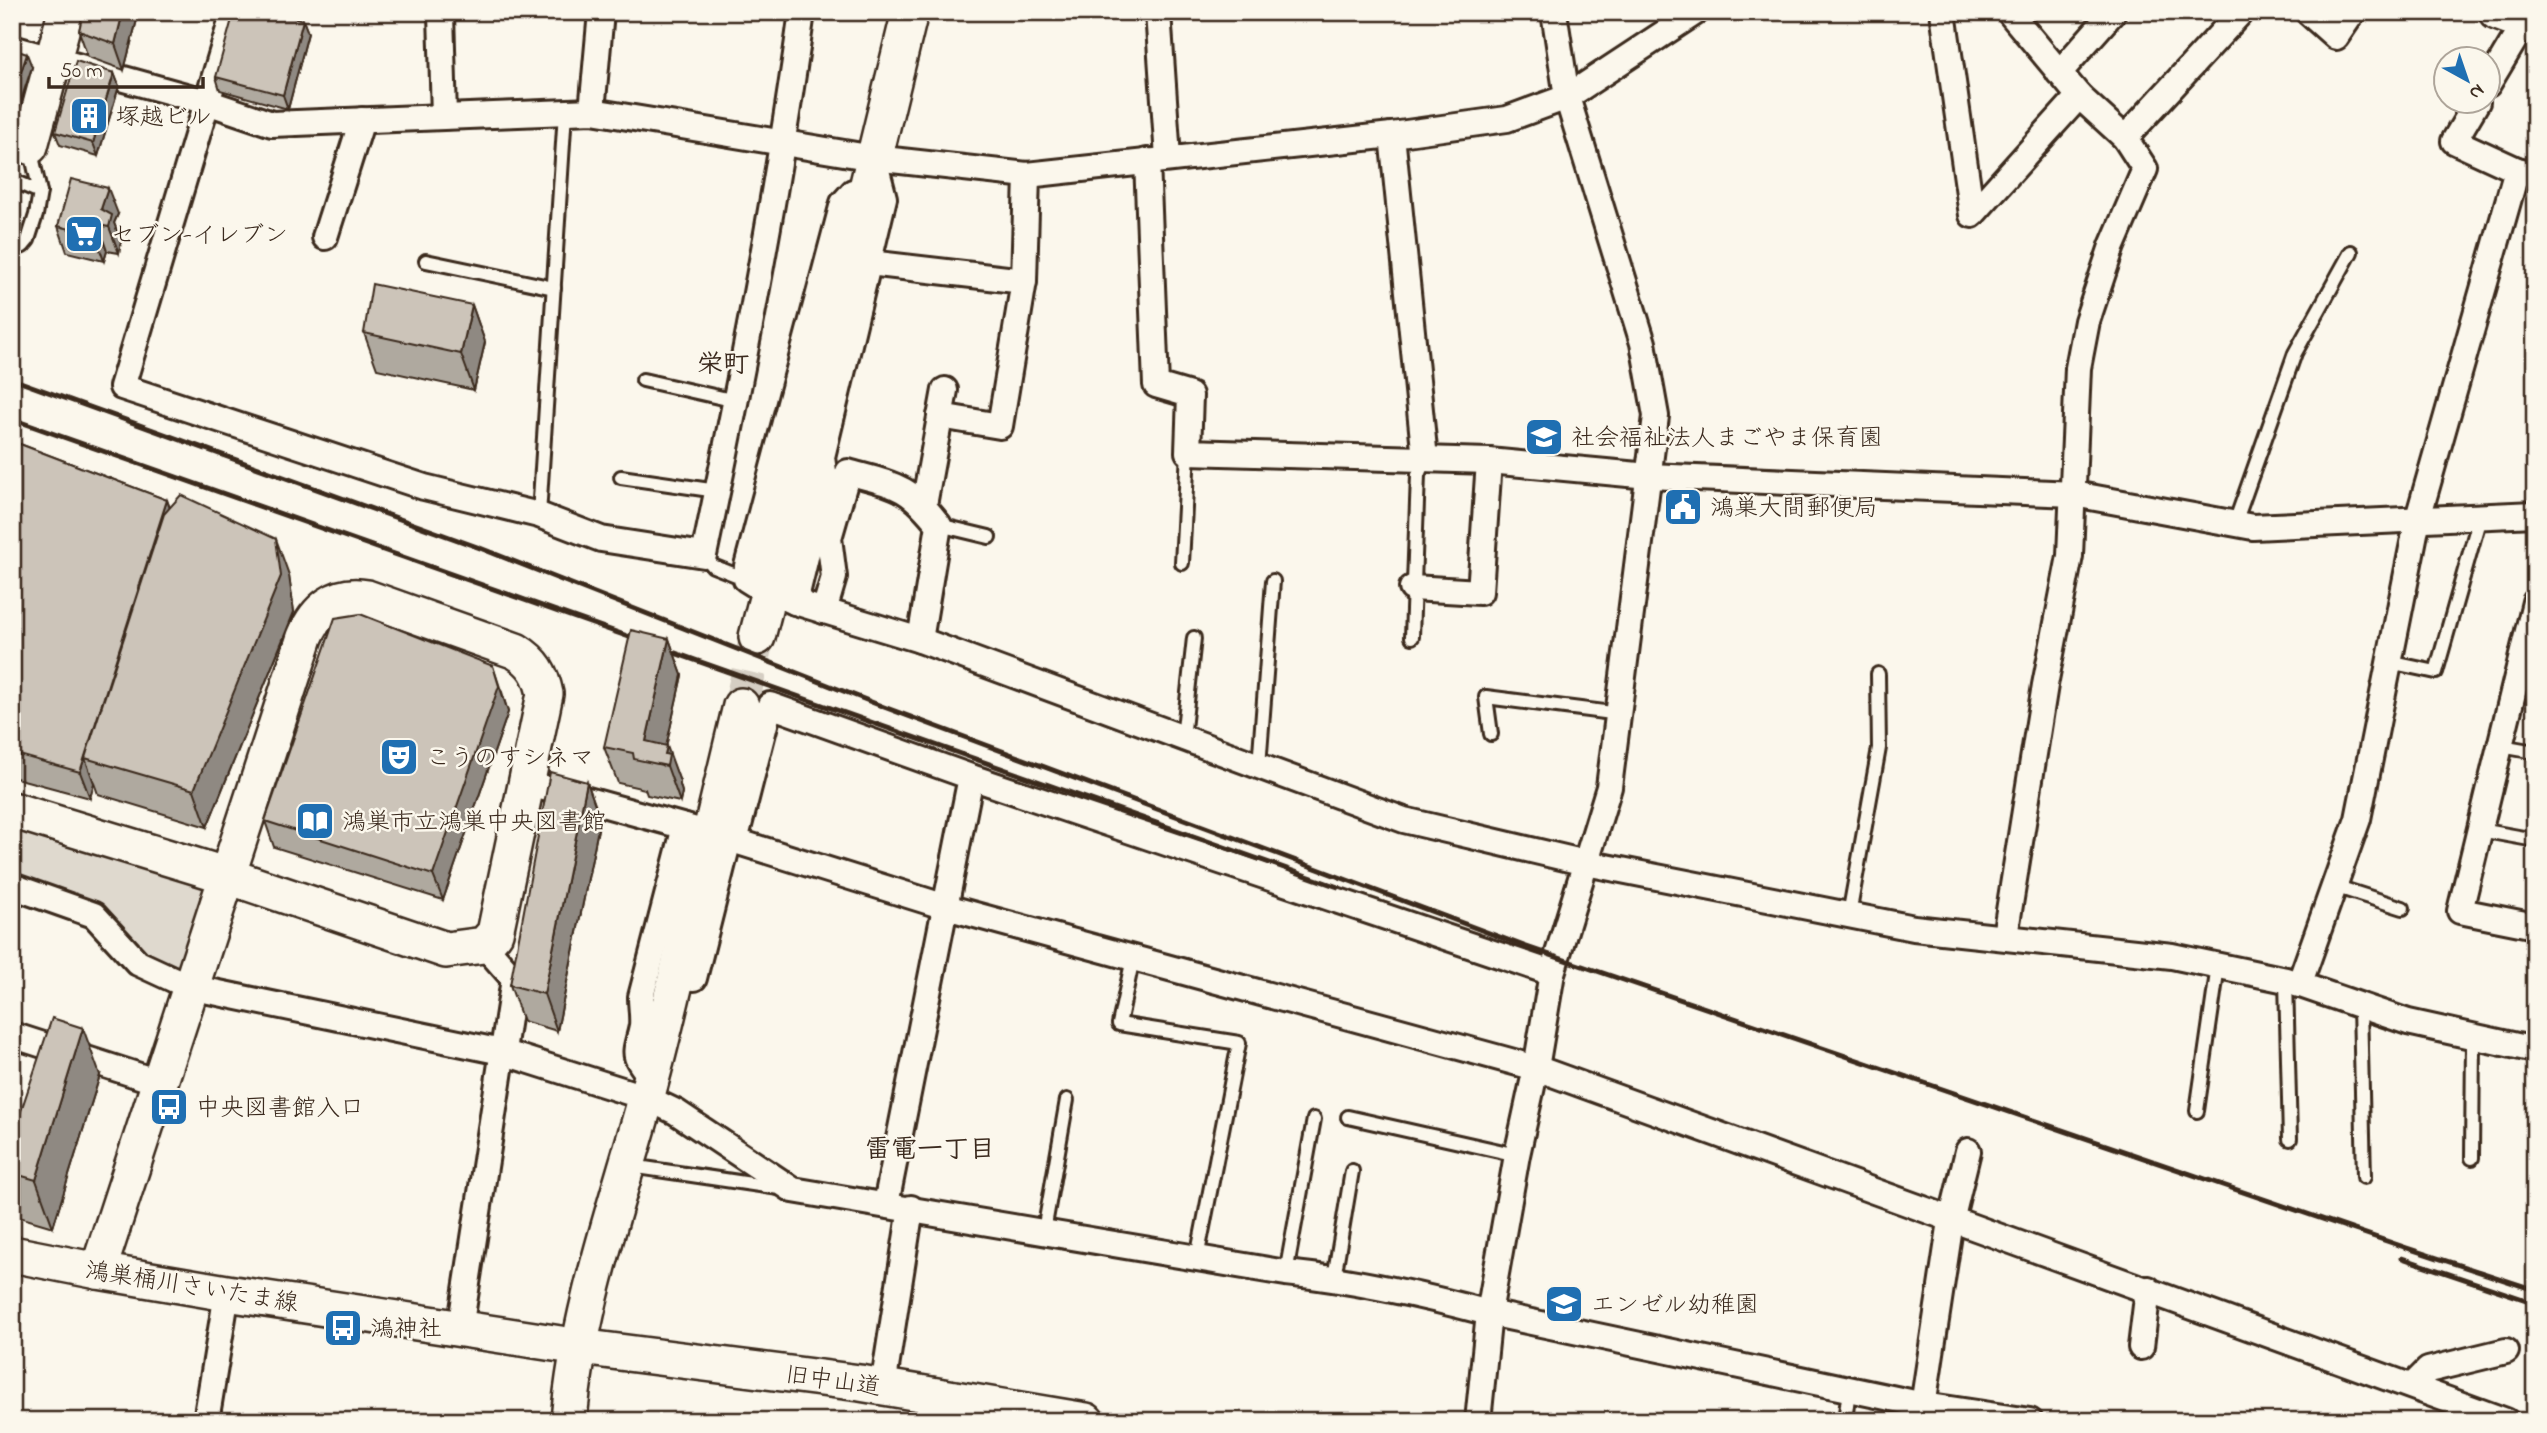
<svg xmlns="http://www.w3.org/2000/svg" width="2547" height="1433" font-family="'Indie Flower','Klee One',sans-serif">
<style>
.green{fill:#dfd9ce;stroke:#8d8276;stroke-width:2}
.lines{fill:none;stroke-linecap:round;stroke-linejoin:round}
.secondary-tunnel{stroke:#d5cec3;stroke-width:35;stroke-dasharray:35 18;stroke-linecap:butt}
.lane-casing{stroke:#3b2a1e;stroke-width:18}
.street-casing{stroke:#3b2a1e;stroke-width:30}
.secondary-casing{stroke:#3b2a1e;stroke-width:40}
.lane{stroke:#fbf7ec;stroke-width:12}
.street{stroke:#fbf7ec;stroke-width:24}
.secondary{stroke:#fbf7ec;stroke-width:35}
.rail{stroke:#3b2a1e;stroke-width:5}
.wall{fill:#afa99f;stroke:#3b2a1e;stroke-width:2}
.shaded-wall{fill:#8f8982;stroke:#3b2a1e;stroke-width:2}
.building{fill:#ccc4b9;stroke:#3b2a1e;stroke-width:2}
.labels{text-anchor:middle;stroke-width:5;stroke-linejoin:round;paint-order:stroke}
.poi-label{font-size:24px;fill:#3b2a1e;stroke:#fbf7ec;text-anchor:start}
.street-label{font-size:24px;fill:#3b2a1e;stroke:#fbf7ec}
.neighbourhood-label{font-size:26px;font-weight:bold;fill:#3b2a1e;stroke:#fbf7ec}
</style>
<rect width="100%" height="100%" fill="#fbf7ec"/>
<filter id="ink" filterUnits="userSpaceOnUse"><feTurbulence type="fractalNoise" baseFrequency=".0143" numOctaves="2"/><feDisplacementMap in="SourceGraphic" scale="14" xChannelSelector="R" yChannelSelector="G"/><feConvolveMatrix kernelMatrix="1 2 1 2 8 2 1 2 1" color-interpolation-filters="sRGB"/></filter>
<g filter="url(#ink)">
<path class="green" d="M12 810 228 876 190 987 94 915 12 886Z"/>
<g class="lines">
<path class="secondary-tunnel" d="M741 706 757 637"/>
<defs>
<g id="lane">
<path d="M12 180 40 192"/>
<path d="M12 250 23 246 28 240 36 215 40 192 30 147"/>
<path d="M426 261 554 288"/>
<path d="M643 380 736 401"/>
<path d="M621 477 717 491"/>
<path d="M539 515 565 112"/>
<path d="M2235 523 2295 353 2351 252"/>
<path d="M939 525 989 537"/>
<path d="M704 555 713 566 746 579"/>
<path d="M1182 563 1188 452"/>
<path d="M1412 637 1418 475 1425 459"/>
<path d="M2389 662 2436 672 2480 517"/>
<path d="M1491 734 1486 697 1620 714"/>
<path d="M1183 738 1194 638"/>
<path d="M2501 746 2535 752"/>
<path d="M1259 766 1273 581"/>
<path d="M2480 830 2535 840"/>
<path d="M2334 886 2403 908"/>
<path d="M1849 915 1879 748 1878 674"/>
<path d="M1133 958 1119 1024 1239 1043 1197 1258"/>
<path d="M2286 980 2290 1139"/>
<path d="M2360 1006 2364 1177"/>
<path d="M2197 1111 2218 966"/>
<path d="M1348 1117 1517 1155"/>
<path d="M2472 1158 2473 1038"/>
<path d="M631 1166 779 1188"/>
<path d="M1044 1231 1067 1100"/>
<path d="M1286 1273 1314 1119"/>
<path d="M1334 1278 1352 1171"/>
<path d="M1845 1421 1849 1389"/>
</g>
<g id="street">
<path d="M234 12 122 387 424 487 539 515 601 539 704 555C742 375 777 194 802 12"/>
<path d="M1158 12 1168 158"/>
<path d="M1943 12 1972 215 2079 96"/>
<path d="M2308 12 2336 37 2353 12"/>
<path d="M441 14 444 116"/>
<path d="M12 48 207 102 272 124 592 111 874 158 1027 175 1392 135 1507 119 1567 97 1696 12"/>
<path d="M2059 73 2113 12"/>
<path d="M2488 84 2531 12"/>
<path d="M2477 102 2454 141 2517 170 2535 174"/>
<path d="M592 111 601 12"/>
<path d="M1392 135 1425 459"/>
<path d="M2125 138 2241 12"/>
<path d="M1147 161 1156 385 1190 395 1188 452 1489 461 1649 476 2074 494 2253 527 2535 514"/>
<path d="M867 193 853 192 843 203 747 566 746 579 754 584 795 602 920 640 1404 820 1586 863 1914 928 2172 956 2286 980 2408 1022 2535 1050"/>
<path d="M325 237 362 120"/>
<path d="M869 263 1024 281"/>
<path d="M940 416 1000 426 1024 281 1027 175"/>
<path d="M924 505 945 390"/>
<path d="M1412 588 1480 592 1489 461"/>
<path d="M795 602 825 479 822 457 884 198 875 163"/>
<path d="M2535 602 2460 911 2535 926"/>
<path d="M824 611 834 577 829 538 848 472C895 485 908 485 939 525L920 640"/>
<path d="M971 777 1552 973"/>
<path d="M526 783 729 839 946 907 1536 1068 2506 1421"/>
<path d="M735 841 770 705 971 777 886 1204"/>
<path d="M12 886 94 915 138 963 190 987 502 1052 647 1098 676 1112 793 1190 1286 1273C1355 1280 1422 1295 1489 1313L1924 1405 2030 1421"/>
<path d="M2005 936 2045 685 2070 556 2078 368 2087 321 2112 246 2145 169 2125 138 2079 96 2009 12"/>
<path d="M694 978 729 839"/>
<path d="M2299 985 2358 819 2418 518 2517 170"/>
<path d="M12 1035 158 1082"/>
<path d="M652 1078C630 1053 636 1055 642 1026 643 1017 641 1006 641 997L685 827"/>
<path d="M460 1329 514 979 484 945"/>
<path d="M2141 1347 2148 1289"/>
<path d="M2412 1386 2428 1370 2506 1351"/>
<path d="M883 1387 911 1208"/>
<path d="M1921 1419 1951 1221 1968 1151"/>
<path d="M206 1421 227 1293"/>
<path d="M1478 1421 1489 1313 1517 1155 1536 1068 1552 973 1609 787 1656 416 1643 343 1567 97 1554 12"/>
</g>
<g id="secondary">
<path d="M2497 12 2535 26"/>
<path d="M30 146 66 12"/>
<path d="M771 581 910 12"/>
<path d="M757 637 766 602"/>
<path d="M12 810 228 876 446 950 484 945 495 933 545 694C541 674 534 662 516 651L367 598C336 592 316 610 305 637 237 849 165 1060 98 1271"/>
<path d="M712 827 741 706"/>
<path d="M12 1254 98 1271 227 1293 580 1347 860 1383 1086 1421"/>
<path d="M569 1421C578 1311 617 1204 646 1099 669 1015 687 929 708 844"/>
</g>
</defs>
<use href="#lane" class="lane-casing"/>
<use href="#street" class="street-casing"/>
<use href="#secondary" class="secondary-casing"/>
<use href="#lane" class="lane"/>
<use href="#street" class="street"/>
<use href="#secondary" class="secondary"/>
<g class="rail">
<path d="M12 379 480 548 884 707 1524 946 2407 1248 2535 1290"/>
<path d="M12 419 1338 887"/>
<path d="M2402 1258 2535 1303"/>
</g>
</g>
<g class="wall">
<path d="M83 12H139L124 70 88 57 79 31Z"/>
<path d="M303 20 308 33 288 109 220 90 216 77Z"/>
<path d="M114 73 119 86 98 156 60 145 55 132Z"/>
<path d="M118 214 114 223 121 241 119 253 107 251 104 261 67 252 58 226Z"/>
<path d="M472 305 485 342 474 390 377 369 364 333Z"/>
<path d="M12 441 167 500 170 508 289 575 294 612 207 827 98 794 94 783 90 798 12 777Z"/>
<path d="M669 639 682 675 666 746 680 782V785L682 792 680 802 647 795 645 789 618 783 604 747Z"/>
<path d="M502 692 508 712 443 900 274 847 265 821Z"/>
<path d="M587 782 600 819 557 1031 523 1021 510 985Z"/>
<path d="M100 1075 53 1227 19 1217 12 1200V1138Z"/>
</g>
<g class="shaded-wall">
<path d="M123 12H139L124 70 115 44Z"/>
<path d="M303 20 308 33 288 109 283 95Z"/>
<path d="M27 54 32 67 12 127V98Z"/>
<path d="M114 73 119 86 98 156 93 143Z"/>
<path d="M108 188 118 214 114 223 121 241 119 253 109 227 101 209Z"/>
<path d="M98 225 107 251 104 261 95 235Z"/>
<path d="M472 305 485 342 474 390 461 354Z"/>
<path d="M167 500 176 526 85 758 94 783 90 798 80 772Z"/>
<path d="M276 539 289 575 294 612 207 827 194 790Z"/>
<path d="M669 639 682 675 662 765 646 741Z"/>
<path d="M493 666 508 712 443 900 433 875Z"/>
<path d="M667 746 680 782V785L682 792 680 802 667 766 665 754Z"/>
<path d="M587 782 600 819 557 1031 544 994Z"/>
<path d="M83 1028 100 1075 53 1227 36 1180Z"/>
</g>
<g class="building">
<path d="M83 12H123L115 44 79 31Z"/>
<path d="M234 12H275L303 20 283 95 216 77Z"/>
<path d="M12 49 27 54 12 98Z"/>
<path d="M76 61 114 73 93 143 55 132Z"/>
<path d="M71 179 108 188 101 209 112 215 109 227 98 225 95 235 58 226Z"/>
<path d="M372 284 472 305 461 354 364 333Z"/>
<path d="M12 441 167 500 80 772 12 753Z"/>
<path d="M181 495 276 539 281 576 194 790 85 758 164 514Z"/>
<path d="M360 614 493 666 499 686 433 875 265 821 335 618Z"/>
<path d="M631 630 669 639 646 741 667 746 665 754 669 755 667 766 634 759 633 753 604 747Z"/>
<path d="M550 772 587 782 544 994 510 985Z"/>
<path d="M52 1018 83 1028 36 1180 12 1173V1138Z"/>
</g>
</g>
<defs>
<symbol id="building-square" viewBox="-11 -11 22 22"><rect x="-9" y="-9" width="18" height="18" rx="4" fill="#1f6fb2" stroke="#fbf7ec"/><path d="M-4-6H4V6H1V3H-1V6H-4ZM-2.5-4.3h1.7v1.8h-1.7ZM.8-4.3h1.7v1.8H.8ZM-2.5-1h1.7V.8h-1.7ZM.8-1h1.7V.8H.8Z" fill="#fff"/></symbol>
<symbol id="supermarket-square" viewBox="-11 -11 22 22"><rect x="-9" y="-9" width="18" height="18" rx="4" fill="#1f6fb2" stroke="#fbf7ec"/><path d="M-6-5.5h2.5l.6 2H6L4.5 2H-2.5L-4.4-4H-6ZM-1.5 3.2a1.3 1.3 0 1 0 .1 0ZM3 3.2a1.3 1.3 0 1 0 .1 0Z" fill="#fff"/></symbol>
<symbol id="school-square" viewBox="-11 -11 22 22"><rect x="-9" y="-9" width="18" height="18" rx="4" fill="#1f6fb2" stroke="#fbf7ec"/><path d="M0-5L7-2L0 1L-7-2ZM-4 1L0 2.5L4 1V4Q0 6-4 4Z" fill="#fff"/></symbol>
<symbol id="civic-square" viewBox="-11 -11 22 22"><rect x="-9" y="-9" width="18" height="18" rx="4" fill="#1f6fb2" stroke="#fbf7ec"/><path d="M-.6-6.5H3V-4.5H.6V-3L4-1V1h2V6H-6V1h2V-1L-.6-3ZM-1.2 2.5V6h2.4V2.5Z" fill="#fff"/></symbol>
<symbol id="theatre-square" viewBox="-11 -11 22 22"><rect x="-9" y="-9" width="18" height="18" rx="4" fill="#1f6fb2" stroke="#fbf7ec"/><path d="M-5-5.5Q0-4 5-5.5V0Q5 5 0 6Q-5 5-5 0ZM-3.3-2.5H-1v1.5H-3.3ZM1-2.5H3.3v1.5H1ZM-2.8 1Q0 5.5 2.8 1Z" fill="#fff"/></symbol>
<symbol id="library-square" viewBox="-11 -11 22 22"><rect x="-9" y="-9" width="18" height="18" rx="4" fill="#1f6fb2" stroke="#fbf7ec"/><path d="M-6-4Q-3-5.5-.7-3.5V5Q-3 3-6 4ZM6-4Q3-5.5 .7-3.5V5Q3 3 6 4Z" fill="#fff"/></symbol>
<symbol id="bus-square" viewBox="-11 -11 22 22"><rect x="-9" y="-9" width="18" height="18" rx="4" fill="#1f6fb2" stroke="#fbf7ec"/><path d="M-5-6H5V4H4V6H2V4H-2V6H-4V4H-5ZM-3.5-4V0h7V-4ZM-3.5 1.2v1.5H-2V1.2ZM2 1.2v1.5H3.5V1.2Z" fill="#fff"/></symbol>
</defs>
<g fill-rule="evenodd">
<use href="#building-square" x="67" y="94" width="44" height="44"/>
<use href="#supermarket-square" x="62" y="212" width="44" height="44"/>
<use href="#school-square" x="1522" y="415" width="44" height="44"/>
<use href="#civic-square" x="1661" y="485" width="44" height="44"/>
<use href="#theatre-square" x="377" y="735" width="44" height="44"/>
<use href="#library-square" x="293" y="799" width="44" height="44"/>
<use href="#bus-square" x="147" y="1085" width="44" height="44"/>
<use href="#school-square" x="1542" y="1282" width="44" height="44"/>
<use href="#bus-square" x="321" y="1306" width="44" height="44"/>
</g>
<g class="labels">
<g class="poi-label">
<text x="116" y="124">塚越ビル</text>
<text x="111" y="242">セブン-イレブン</text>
<text x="1571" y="445">社会福祉法人まごやま保育園</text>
<text x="1710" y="515">鴻巣大間郵便局</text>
<text x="426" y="765">こうのすシネマ</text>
<text x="342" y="829">鴻巣市立鴻巣中央図書館</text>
<text x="196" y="1115">中央図書館入口</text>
<text x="1591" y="1312">エンゼル幼稚園</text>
<text x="370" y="1336">鴻神社</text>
</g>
<g class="street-label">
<text transform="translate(192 1286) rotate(9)" y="8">鴻巣桶川さいたま線</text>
<text transform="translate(833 1380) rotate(8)" y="8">旧中山道</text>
</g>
<g class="neighbourhood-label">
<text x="723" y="372">栄町</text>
<text x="930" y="1157">雷電一丁目</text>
</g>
</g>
<rect width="2547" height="1433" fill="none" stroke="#fbf7ec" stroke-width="42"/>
<rect x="21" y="21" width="2505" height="1391" fill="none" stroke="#3b2a1e" stroke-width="2.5" filter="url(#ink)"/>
<g transform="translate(2467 80) rotate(140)"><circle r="33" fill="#fbf7ec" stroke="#aea59a" stroke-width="2"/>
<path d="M0-5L12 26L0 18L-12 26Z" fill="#1f6fb2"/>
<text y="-10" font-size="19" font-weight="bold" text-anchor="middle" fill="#3b2a1e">N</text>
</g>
<path d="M49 77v10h154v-10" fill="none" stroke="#3b2a1e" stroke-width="3.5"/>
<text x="60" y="77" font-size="21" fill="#3b2a1e" stroke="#fbf7ec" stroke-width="5" paint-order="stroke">50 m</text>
</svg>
